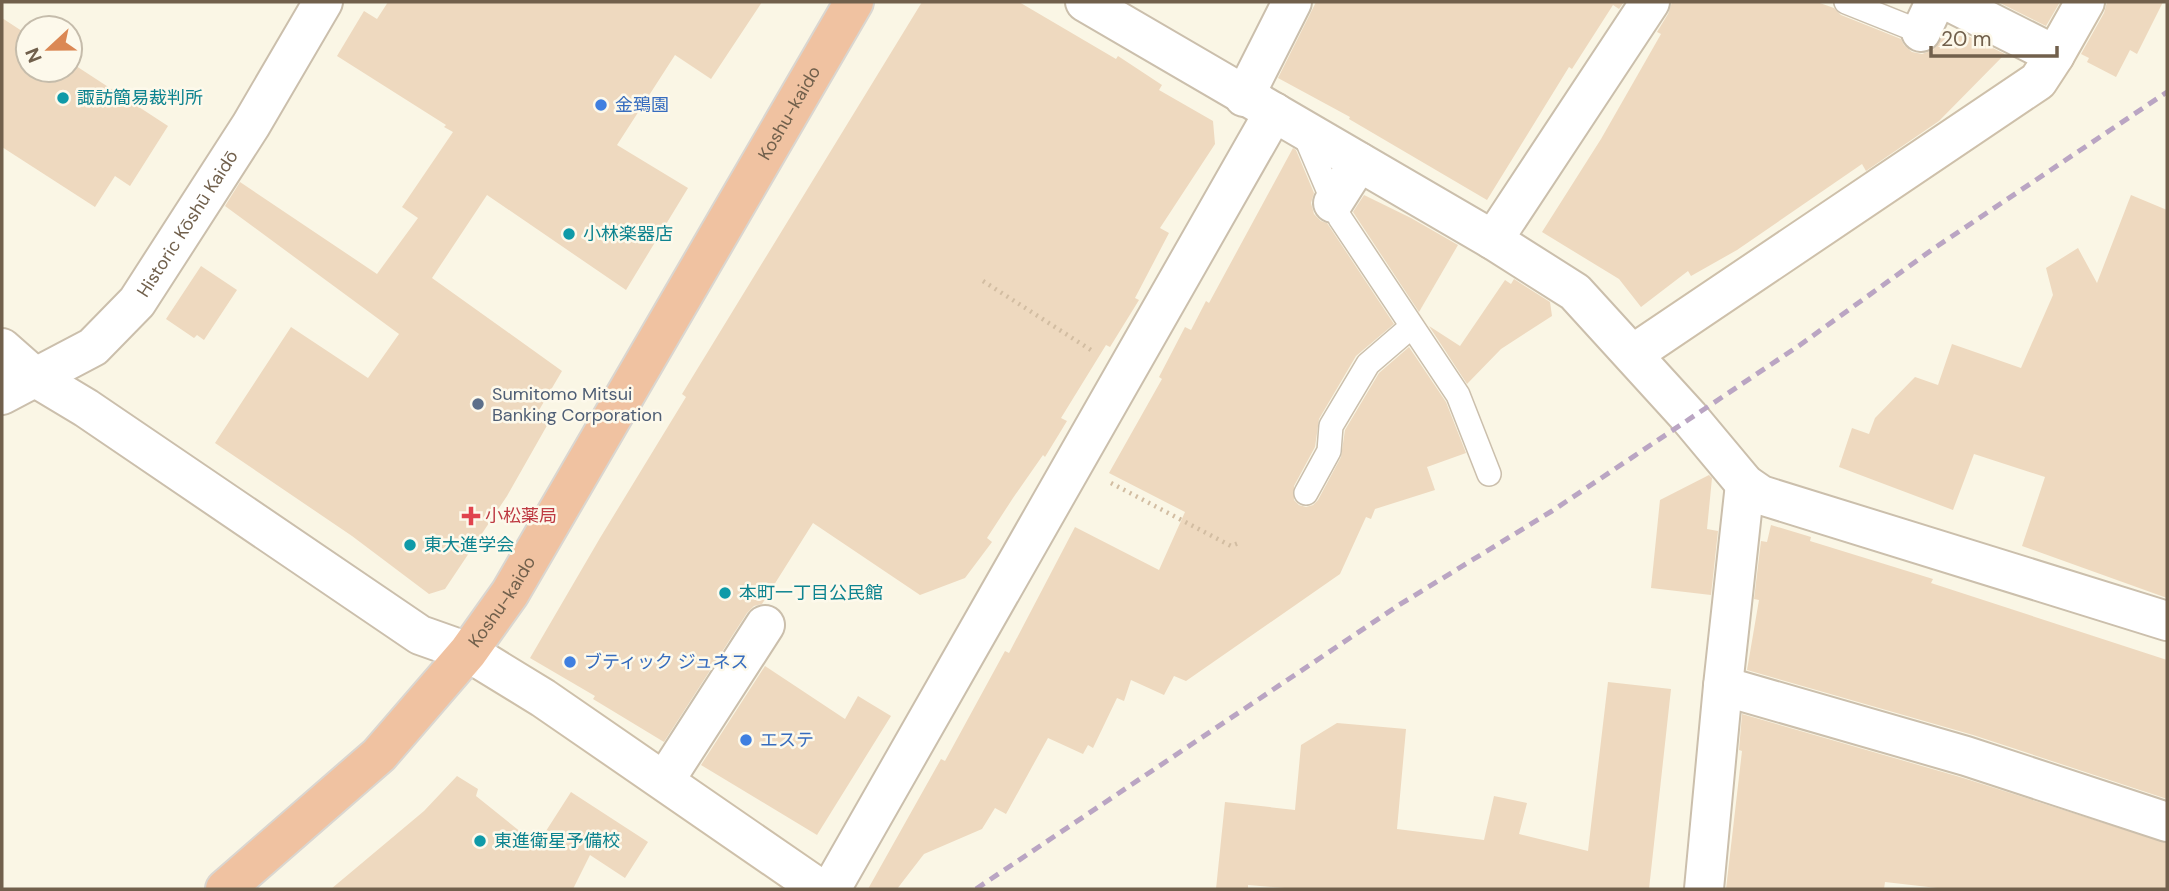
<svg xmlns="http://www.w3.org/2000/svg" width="2169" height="891" font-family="'DM Sans','Noto Sans JP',sans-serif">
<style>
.building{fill:#eed9bf}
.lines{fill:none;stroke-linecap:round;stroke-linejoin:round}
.lane-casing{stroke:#cbbfac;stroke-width:26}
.street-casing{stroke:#cbbfac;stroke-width:42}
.secondary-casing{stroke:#cec0aa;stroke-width:42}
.highway-casing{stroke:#dad6d0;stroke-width:42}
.path{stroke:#d2bda2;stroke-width:4.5;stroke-dasharray:2 5;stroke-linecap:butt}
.lane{stroke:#fff;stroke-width:23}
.street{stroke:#fff;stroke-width:38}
.secondary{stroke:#fff;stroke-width:38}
.highway{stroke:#f0c2a1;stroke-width:38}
.rail{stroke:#baa5c3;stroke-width:5;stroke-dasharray:10 7;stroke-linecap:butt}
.culture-dot{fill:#0f9aa8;stroke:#fdf9eb;stroke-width:2.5}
.shop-dot{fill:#3f7fe0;stroke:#fdf9eb;stroke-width:2.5}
.service-dot{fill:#5c6f8a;stroke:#fdf9eb;stroke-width:2.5}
.health-dot{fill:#e0444e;stroke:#fdf9eb;stroke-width:2.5}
.labels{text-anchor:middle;stroke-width:5;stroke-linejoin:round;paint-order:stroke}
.culture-label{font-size:18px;fill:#0d838f;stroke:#fdf9eb;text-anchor:start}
.shop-label{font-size:18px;fill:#366cbe;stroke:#fdf9eb;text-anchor:start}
.street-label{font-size:18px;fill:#71604c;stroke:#fdf9eb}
.service-label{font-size:18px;fill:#4e5e75;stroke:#fdf9eb;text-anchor:start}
.health-label{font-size:18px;fill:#be3a42;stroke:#fdf9eb;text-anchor:start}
</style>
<rect width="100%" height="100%" fill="#faf6e5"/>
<g class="building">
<path d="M388 2H762L711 79 675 55 617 145 688 188 626 290 487 195 432 278 562 371 535 417 549 422 507 496 445 589 429 594 352 536 215 443 291 327 368 378 399 334 225 206 240 182 377 274 418 218 402 207 453 132 444 127 446 125 337 56 364 11 377 19Z"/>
<path d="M922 2H1019L1116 59 1118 56 1162 85 1159 90 1213 121 1215 144 1160 228 1169 233 1135 298 1139 300 1110 347 1106 345 1061 418 1067 421 1045 457 1043 455 1013 498 987 538 992 542 965 578 920 595 813 523 762 604 754 606 747 613 664 742 593 699 595 696 530 658 600 538 686 397 682 394Z"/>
<path d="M1316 2H1624L1619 9 1613 5 1572 69 1569 67 1487 200 1349 119 1350 117 1278 78Z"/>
<path d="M1672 2H1817L1834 8 1841 15 1901 39 1904 45 1912 52 1922 54 1933 50 1943 36H1968L2005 54 1939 121 1866 171 1862 164 1737 250 1691 276 1688 271 1641 307 1619 279 1542 232 1601 139 1661 34 1657 32 1668 14Z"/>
<path d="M1998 2H2060L2046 26Z"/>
<path d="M2107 2H2163L2137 54 2130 50 2116 77 2087 62 2089 58 2081 54 2104 13Z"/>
<path d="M2 18 28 35V70H70V62L168 126 130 186 115 176 95 207 2 147Z"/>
<path d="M1293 148 1296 150 1314 193 1311 203 1314 214 1321 221 1327 223 1394 324 1356 356 1319 419 1315 447 1294 486V500L1299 505 1306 507 1313 505 1318 500 1341 457 1345 430 1379 373 1409 347 1446 402 1466 453 1427 467 1435 490 1375 509 1371 519 1366 517 1340 574 1186 681 1174 676 1164 695 1131 680 1124 701 1117 698 1093 748 1088 745 1083 754 1048 738 1006 814 995 808 982 829 924 854 897 889H868L941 759 945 761 1005 651 1009 653 1075 527 1159 570 1185 512 1109 473 1162 379 1159 377 1185 327 1191 330 1206 301 1209 303Z"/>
<path d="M1364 195 1411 218 1458 245 1419 312 1353 212Z"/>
<path d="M2131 195 2167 210V598L2022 546 2045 477 1974 454 1953 510 1839 467 1852 428 1869 434 1875 418 1915 377 1938 385 1952 344 2021 368 2053 295 2046 268 2078 248 2097 283Z"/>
<path d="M201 266 237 290 204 340 197 335 194 338 166 319Z"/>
<path d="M1514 279 1550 302 1552 316 1501 349 1467 384 1429 326 1460 346 1505 280 1511 284Z"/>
<path d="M1709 475 1712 478 1707 529 1718 531 1711 595 1651 588 1660 500Z"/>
<path d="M1771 525 1811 537 1810 541 1933 579 1931 583 2167 660V799L1973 735 1747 670 1759 600 1754 599 1761 541 1767 542Z"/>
<path d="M765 666 845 719 858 696 891 716 817 835 701 765Z"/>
<path d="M1608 682 1671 689 1649 889H1297L1248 885V889H1216L1225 802 1295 810 1301 745 1337 723 1406 729 1397 829 1484 840 1494 796 1527 803 1519 834 1588 851Z"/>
<path d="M1742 714 1960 777 2167 843V889H1946L1885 882 1884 889H1726L1742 751 1739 750Z"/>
<path d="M457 776 478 789 476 796 537 845 571 792 648 842 625 878 590 855 573 889H331L424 811Z"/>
</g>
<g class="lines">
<defs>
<g id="lane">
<path d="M1846 2 1921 32"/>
<path d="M1303 131 1340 218 1458 395 1489 474"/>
<path d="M1306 493 1329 451 1331 426 1368 364 1411 327"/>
</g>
<g id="street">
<path d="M1085 2 1493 240 1575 292 1689 417 1745 484 1761 495 2167 621"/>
<path d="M1950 2 2055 55"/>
<path d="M1921 32 1935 2"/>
<path d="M1244 97 1292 2"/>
<path d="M1333 203 1359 162"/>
<path d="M1493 240 1650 2"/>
<path d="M2 348 36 378 86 408 420 635 468 652"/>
<path id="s1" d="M2 395 93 347 137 302 251 125 323 2"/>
<path d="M1723 686 1966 756 2167 822"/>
<path d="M665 780 765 625"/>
<path d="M831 889 1274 112"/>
<path d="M1704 889 1723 686 1745 484"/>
</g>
<g id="secondary">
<path d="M1633 354 2038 81 2055 55 2085 2"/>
<path d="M468 652 543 698 820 889"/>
</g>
<g id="highway">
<path id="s2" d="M225 889 379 755 468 652 510 593 854 2"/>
</g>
</defs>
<use href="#lane" class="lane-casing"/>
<use href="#street" class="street-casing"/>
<use href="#secondary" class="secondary-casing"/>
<use href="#highway" class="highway-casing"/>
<g class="path">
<path d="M983 281 1091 350"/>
<path d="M1111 483 1231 546 1241 542"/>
</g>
<use href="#lane" class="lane"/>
<use href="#street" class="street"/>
<use href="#secondary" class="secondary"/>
<use href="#highway" class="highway"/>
<path class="rail" d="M976 889 1399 605 1552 511 1800 345 1933 249 2167 92"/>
</g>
<g class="culture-dot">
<circle cx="63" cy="98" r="7"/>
<circle cx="569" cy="234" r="7"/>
<circle cx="410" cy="545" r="7"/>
<circle cx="725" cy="593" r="7"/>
<circle cx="480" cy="841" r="7"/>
</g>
<g class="shop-dot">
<circle cx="601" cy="105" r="7"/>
<circle cx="570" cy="662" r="7"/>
<circle cx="746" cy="740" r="7"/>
</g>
<circle class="service-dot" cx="478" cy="404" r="7"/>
<path class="health-dot" d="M467.5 505.5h7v7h7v7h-7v7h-7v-7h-7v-7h7z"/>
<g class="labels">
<g class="culture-label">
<text x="77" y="104">諏訪簡易裁判所</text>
<text x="583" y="240">小林楽器店</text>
<text x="424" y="551">東大進学会</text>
<text x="739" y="599">本町一丁目公民館</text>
<text x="494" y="847">東進衛星予備校</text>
</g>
<g class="shop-label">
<text x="615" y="111">金鵄園</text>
<text x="584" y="668">ブティック ジュネス</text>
<text x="760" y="746">エステ</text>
</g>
<g class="street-label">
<text dy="6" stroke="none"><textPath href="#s2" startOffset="968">Koshu-kaido</textPath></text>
<text dy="6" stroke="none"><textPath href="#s1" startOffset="259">Historic Kōshū Kaidō</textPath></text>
<text dy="6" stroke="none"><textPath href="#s2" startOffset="401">Koshu-kaido</textPath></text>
</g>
<g class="service-label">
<text x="492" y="400">Sumitomo Mitsui<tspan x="492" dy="21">Banking Corporation</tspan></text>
</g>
<g class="health-label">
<text x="485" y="522">小松薬局</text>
</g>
</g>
<rect width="2169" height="891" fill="none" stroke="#71604c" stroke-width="7"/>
<g transform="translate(49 49) rotate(248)"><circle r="33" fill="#fdf9eb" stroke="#c5bcab" stroke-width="2"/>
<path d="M0-5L12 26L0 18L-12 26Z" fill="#db8854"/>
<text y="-10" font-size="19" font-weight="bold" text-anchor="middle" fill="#71604c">N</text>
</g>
<path d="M1931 46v10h126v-10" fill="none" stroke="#71604c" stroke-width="3.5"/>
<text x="1941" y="46" font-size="21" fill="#71604c" stroke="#fdf9eb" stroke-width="5" paint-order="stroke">20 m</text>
</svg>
